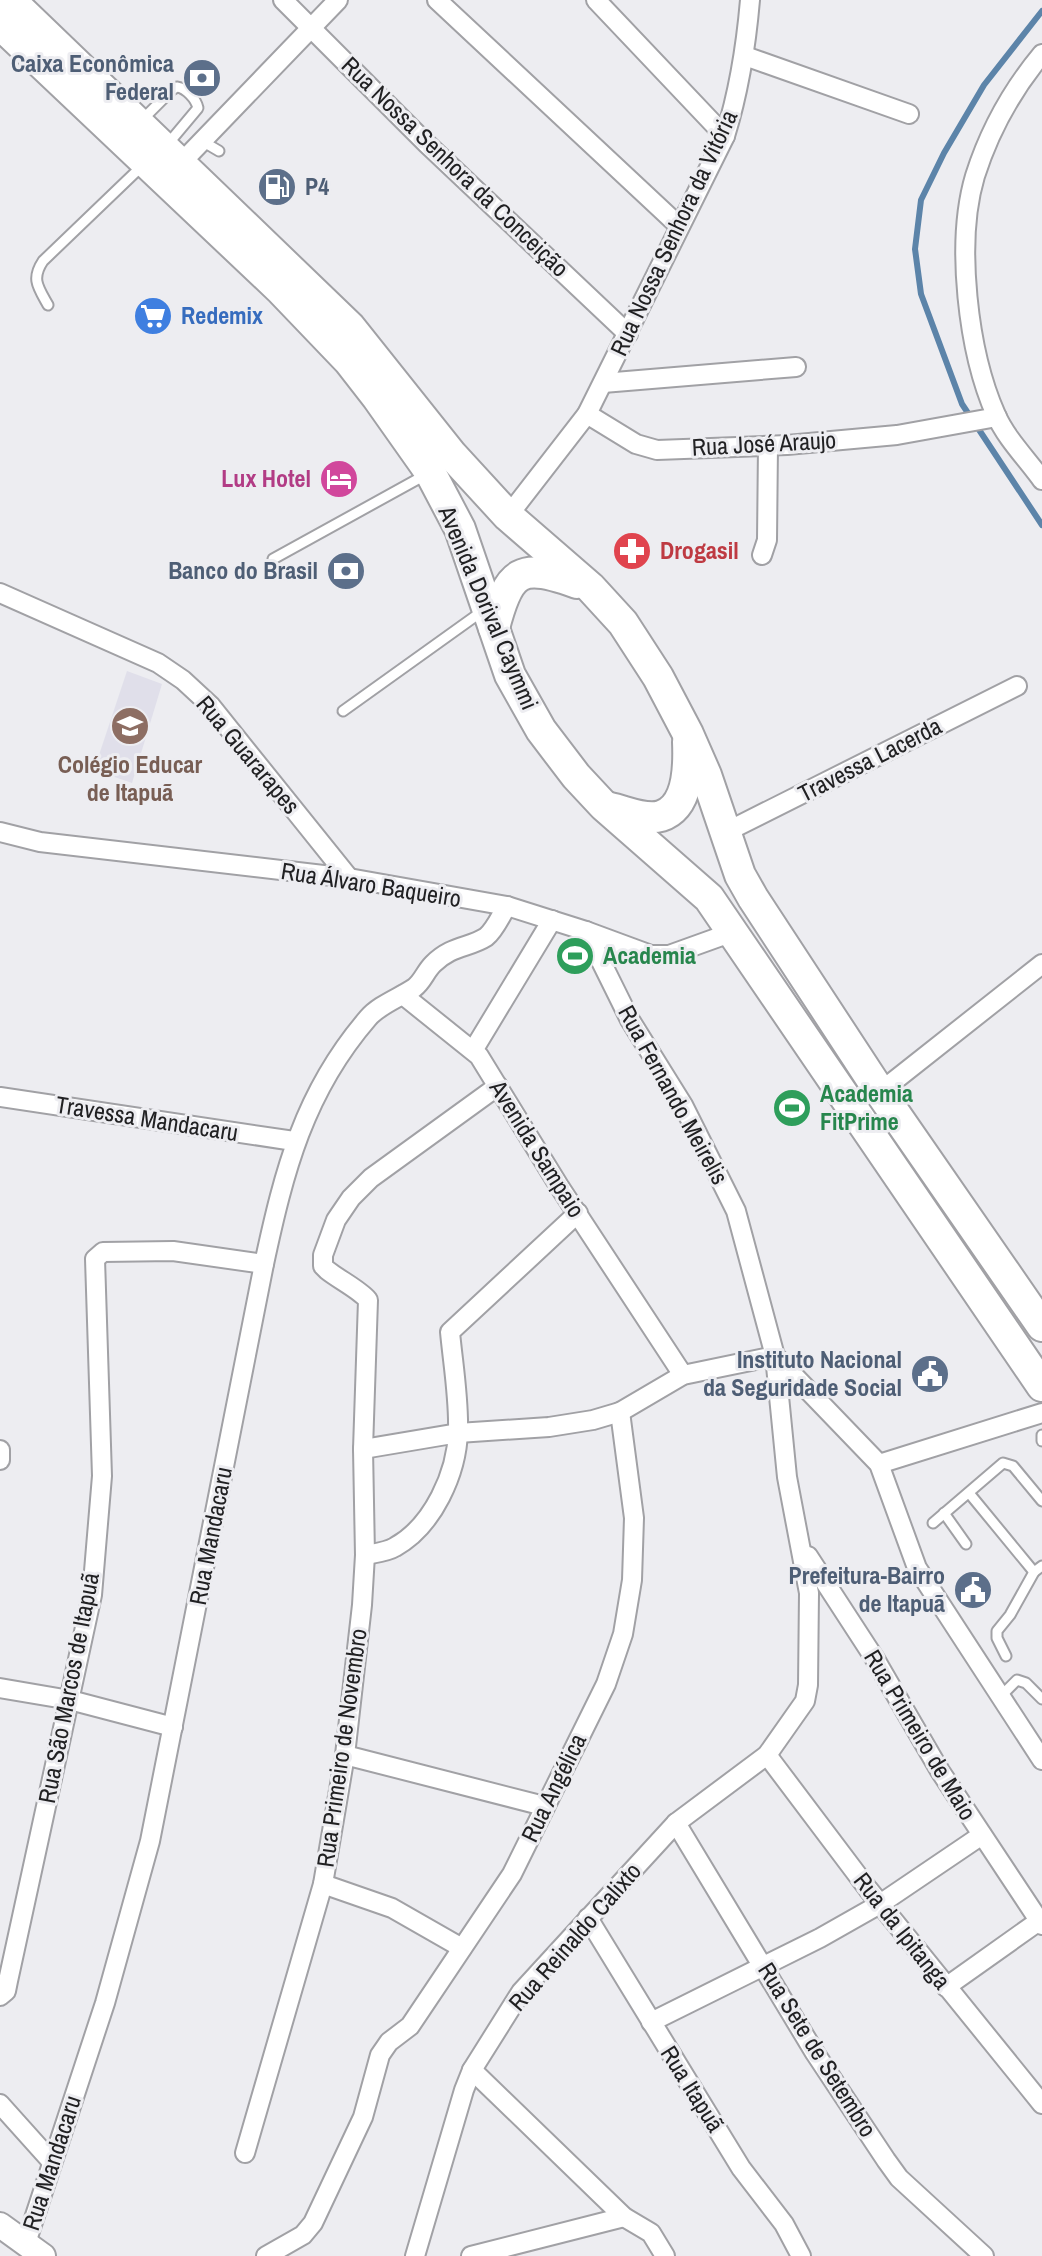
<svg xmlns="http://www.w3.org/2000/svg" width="1042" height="2256" font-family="'Archivo Narrow',sans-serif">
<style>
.built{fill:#e0dfea}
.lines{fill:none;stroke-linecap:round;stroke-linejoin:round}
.stream{stroke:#5c84a9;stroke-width:6}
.service-casing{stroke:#a1a1a5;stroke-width:13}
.minor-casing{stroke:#a1a1a5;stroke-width:22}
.tertiary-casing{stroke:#a1a1a5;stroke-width:28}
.primary-casing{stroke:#a1a1a5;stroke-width:34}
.service{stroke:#fff;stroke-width:9}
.minor{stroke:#fff;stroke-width:18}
.tertiary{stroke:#fff;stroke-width:24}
.primary{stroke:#fff;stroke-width:30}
.labels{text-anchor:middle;stroke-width:6;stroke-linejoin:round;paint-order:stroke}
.service-label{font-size:24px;font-weight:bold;fill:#4e5e75;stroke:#ededf1;text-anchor:end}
.street-label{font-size:24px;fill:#212123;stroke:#ededf1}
.shop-label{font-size:24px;font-weight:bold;fill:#366cbe;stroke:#ededf1;text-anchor:start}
.hotel-label{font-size:24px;font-weight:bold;fill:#b23c85;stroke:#ededf1;text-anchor:end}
.health-label{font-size:24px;font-weight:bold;fill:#be3a42;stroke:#ededf1;text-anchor:start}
.education-label{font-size:24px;font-weight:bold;fill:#785e54;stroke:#ededf1}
.leisure-label{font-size:24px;font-weight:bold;fill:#27864d;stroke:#ededf1;text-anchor:start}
</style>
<rect width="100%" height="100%" fill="#ededf1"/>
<path class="built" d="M127 671 162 684 132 783 94 770Z"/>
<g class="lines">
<path class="stream" d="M1042 11 984 85 944 153 921 200 915 249 921 294 962 404 1042 525"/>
<defs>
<g id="service">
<path d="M141 121 172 90 177 87C186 88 196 99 198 108L167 145"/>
<path d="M202 141 219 151"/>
<path d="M48 305C38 287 31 279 43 261L143 165"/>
<path d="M273 559 427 474"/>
<path d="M343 711 484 610"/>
<path d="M1042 1435V1441"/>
<path d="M969 1493 1034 1572 1042 1566"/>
<path d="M944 1513 966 1544"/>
<path d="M933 1523 1003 1463 1013 1466 1042 1501"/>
<path d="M1006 1656 997 1638V1631L1010 1615 1034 1572"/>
<path d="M1001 1696 1017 1680 1026 1683 1042 1699"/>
</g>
<g id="minor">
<path d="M283 0 426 143 628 334"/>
<path d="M437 0 679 226"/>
<path d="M596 0 725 136"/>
<path d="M1042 54C1012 90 989 132 975 176 955 243 968 352 996 415 1006 438 1027 459 1042 480"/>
<path d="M745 56 909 114"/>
<path d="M181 163 338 0"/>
<path d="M603 383 796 367"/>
<path d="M587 414 636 444 657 450 787 445 897 435 997 417"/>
<path d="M508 516 587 414 725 136C739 91 746 47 750 0"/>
<path d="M762 555 767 540 768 446"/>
<path d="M0 593 158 663 183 680 210 705 349 878"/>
<path d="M0 832 40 842 349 878 507 906 586 931 651 955H669L733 932"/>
<path d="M724 833 1017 686"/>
<path d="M403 995 479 1056 559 1186 683 1375"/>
<path d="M474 1049 552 920"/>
<path d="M880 1092 1042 964"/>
<path d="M0 1097 294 1141"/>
<path d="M775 1356 879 1464 917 1568 1042 1760"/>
<path d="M363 1449 458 1433 549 1427 593 1420 620 1412 683 1375 775 1356"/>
<path d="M0 1450V1460"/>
<path d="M879 1464 1042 1413"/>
<path d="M365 1555C375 1553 387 1552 395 1547 433 1526 457 1473 458 1431 459 1398 453 1364 450 1332L578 1213"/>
<path d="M808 1556 875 1659 940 1771 1042 1925"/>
<path d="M0 1688 70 1700 173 1727"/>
<path d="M345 1755 544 1806"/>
<path d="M767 1755 868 1889 1042 2104"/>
<path d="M676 1823 815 2053 886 2160 899 2178 984 2256"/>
<path d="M323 1884 392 1908 462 1948"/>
<path d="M588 1918 741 2168 784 2224 801 2256"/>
<path d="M946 1987 1039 1921"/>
<path d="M0 1996 6 1991 8 1981 92 1595 102 1476 95 1259 103 1252 173 1251 264 1264"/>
<path d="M651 2022 820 1938 880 1904 982 1835"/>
<path d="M472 2070 624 2217 651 2233 665 2256"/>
<path d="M0 2104 52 2162"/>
<path d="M245 2153 323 1884 345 1755 362 1605 365 1555 363 1449 368 1300C360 1290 338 1279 327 1270L323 1266V1255L336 1220 351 1198 371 1178 498 1086"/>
<path d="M26 2243 105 2003 150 1841 264 1264C284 1171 304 1092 368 1018 379 1005 399 998 414 988 423 981 425 972 433 964 452 945 469 948 486 937 495 930 501 915 507 906"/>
<path d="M266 2256 303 2235 313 2223 363 2117 380 2055 389 2042 410 2026 512 1874 606 1684 623 1634 632 1580 634 1518 620 1412"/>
<path d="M415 2256 464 2090 472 2070 521 1992 676 1823 767 1755 805 1701 808 1685 809 1593 787 1477 775 1356 736 1211 683 1105 630 1020 586 931"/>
<path d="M471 2256 624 2217"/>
</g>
<path id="tertiary" d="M0 2225 43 2256"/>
<g id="primary">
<path d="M10 0 350 327 452 455 508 516 590 587 623 623 658 677 688 734 706 775 740 875 753 898 880 1092 1042 1326"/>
<path d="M0 24 281 290 349 361 377 397 430 472 460 529 510 675 541 730 576 776 604 806 709 898 1042 1386"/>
<path d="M494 628C509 570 520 562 577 583"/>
<path d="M610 808C625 811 645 821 661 816 689 807 689 766 688 742"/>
</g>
</defs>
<use href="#service" class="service-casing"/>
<use href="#minor" class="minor-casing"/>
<use href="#tertiary" class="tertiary-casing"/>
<use href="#primary" class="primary-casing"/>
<use href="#service" class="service"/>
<use href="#minor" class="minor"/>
<use href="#tertiary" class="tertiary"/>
<use href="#primary" class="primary"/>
</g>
<defs>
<symbol id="bank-disc" viewBox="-11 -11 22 22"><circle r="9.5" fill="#5c6f8a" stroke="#ededf1"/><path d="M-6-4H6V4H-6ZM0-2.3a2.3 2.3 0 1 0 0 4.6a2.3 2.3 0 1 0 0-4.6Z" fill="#fff"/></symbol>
<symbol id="fuel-disc" viewBox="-11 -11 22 22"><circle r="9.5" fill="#5c6f8a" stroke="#ededf1"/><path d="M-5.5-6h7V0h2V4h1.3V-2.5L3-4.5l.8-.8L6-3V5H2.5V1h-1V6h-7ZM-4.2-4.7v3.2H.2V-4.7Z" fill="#fff"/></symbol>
<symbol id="supermarket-disc" viewBox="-11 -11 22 22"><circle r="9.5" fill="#3f7fe0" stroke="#ededf1"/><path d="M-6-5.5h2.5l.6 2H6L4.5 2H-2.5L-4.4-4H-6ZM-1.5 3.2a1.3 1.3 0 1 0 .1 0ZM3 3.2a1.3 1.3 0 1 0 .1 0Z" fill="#fff"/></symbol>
<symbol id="hotel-disc" viewBox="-11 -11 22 22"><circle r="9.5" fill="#d1479c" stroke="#ededf1"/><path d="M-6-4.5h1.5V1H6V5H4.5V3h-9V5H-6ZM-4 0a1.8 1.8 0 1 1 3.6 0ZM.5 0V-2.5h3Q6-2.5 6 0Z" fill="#fff"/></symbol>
<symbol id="pharmacy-disc" viewBox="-11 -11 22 22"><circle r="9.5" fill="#e0444e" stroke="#ededf1"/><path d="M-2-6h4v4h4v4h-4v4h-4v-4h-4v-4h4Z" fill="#fff"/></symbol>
<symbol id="school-disc" viewBox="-11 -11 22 22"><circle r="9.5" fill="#8d6e63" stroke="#ededf1"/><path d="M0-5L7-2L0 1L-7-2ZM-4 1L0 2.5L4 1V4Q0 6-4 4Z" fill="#fff"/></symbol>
<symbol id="stadium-disc" viewBox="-11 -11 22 22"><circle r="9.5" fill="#2e9e5b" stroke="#ededf1"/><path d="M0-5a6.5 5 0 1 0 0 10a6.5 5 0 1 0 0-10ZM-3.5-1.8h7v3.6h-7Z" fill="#fff"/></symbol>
<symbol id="civic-disc" viewBox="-11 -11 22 22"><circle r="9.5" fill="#5c6f8a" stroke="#ededf1"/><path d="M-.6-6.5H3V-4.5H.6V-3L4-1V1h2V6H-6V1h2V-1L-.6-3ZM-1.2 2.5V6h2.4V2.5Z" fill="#fff"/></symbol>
</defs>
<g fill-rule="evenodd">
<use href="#bank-disc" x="180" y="56" width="44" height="44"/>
<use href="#fuel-disc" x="255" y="165" width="44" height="44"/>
<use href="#supermarket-disc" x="131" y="294" width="44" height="44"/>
<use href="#hotel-disc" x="317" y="457" width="44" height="44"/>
<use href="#pharmacy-disc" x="610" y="529" width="44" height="44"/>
<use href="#bank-disc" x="324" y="549" width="44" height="44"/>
<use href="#school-disc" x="108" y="704" width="44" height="44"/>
<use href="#stadium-disc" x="553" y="934" width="44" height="44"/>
<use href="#stadium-disc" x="770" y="1086" width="44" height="44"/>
<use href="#civic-disc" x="908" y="1352" width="44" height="44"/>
<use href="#civic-disc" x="951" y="1568" width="44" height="44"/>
</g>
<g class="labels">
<g class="service-label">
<text x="174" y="72">Caixa Econômica<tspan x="174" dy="28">Federal</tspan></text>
<text x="305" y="195" text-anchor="start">P4</text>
<text x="318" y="579">Banco do Brasil</text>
<text x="902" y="1368">Instituto Nacional<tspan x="902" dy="28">da Seguridade Social</tspan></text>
<text x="945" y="1584">Prefeitura-Bairro<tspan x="945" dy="28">de Itapuã</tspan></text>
</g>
<g class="street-label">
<text transform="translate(455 167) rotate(44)" y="8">Rua Nossa Senhora da Conceição</text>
<text transform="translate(674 233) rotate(-65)" y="8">Rua Nossa Senhora da Vitória</text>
<text transform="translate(764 444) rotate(-3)" y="8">Rua José Araujo</text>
<text transform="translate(488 608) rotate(67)" y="8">Avenida Dorival Caymmi</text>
<text transform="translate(248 755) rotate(50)" y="8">Rua Guararapes</text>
<text transform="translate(870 760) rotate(-27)" y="8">Travessa Lacerda</text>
<text transform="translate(371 885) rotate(9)" y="8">Rua Álvaro Baqueiro</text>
<text transform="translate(673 1095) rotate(61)" y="8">Rua Fernando Meirelis</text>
<text transform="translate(147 1119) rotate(9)" y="8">Travessa Mandacaru</text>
<text transform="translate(537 1149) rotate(58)" y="8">Avenida Sampaio</text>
<text transform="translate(211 1536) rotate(-79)" y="8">Rua Mandacaru</text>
<text transform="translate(69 1688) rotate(-79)" y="8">Rua São Marcos de Itapuã</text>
<text transform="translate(920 1735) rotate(59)" y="8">Rua Primeiro de Maio</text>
<text transform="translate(342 1748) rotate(-82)" y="8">Rua Primeiro de Novembro</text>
<text transform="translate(554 1788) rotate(-64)" y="8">Rua Angélica</text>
<text transform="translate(902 1931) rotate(52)" y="8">Rua da Ipitanga</text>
<text transform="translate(575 1937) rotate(-49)" y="8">Rua Reinaldo Calixto</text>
<text transform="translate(817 2050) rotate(58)" y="8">Rua Sete de Setembro</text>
<text transform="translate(692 2089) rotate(58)" y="8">Rua Itapuã</text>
<text transform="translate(52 2163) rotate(-72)" y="8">Rua Mandacaru</text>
</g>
<g class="shop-label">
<text x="181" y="324">Redemix</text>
</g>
<g class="hotel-label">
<text x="311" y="487">Lux Hotel</text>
</g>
<g class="health-label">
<text x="660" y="559">Drogasil</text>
</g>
<g class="education-label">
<text x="130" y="773">Colégio Educar<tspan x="130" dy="28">de Itapuã</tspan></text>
</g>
<g class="leisure-label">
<text x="603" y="964">Academia</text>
<text x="820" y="1102">Academia<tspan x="820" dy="28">FitPrime</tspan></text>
</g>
</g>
</svg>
